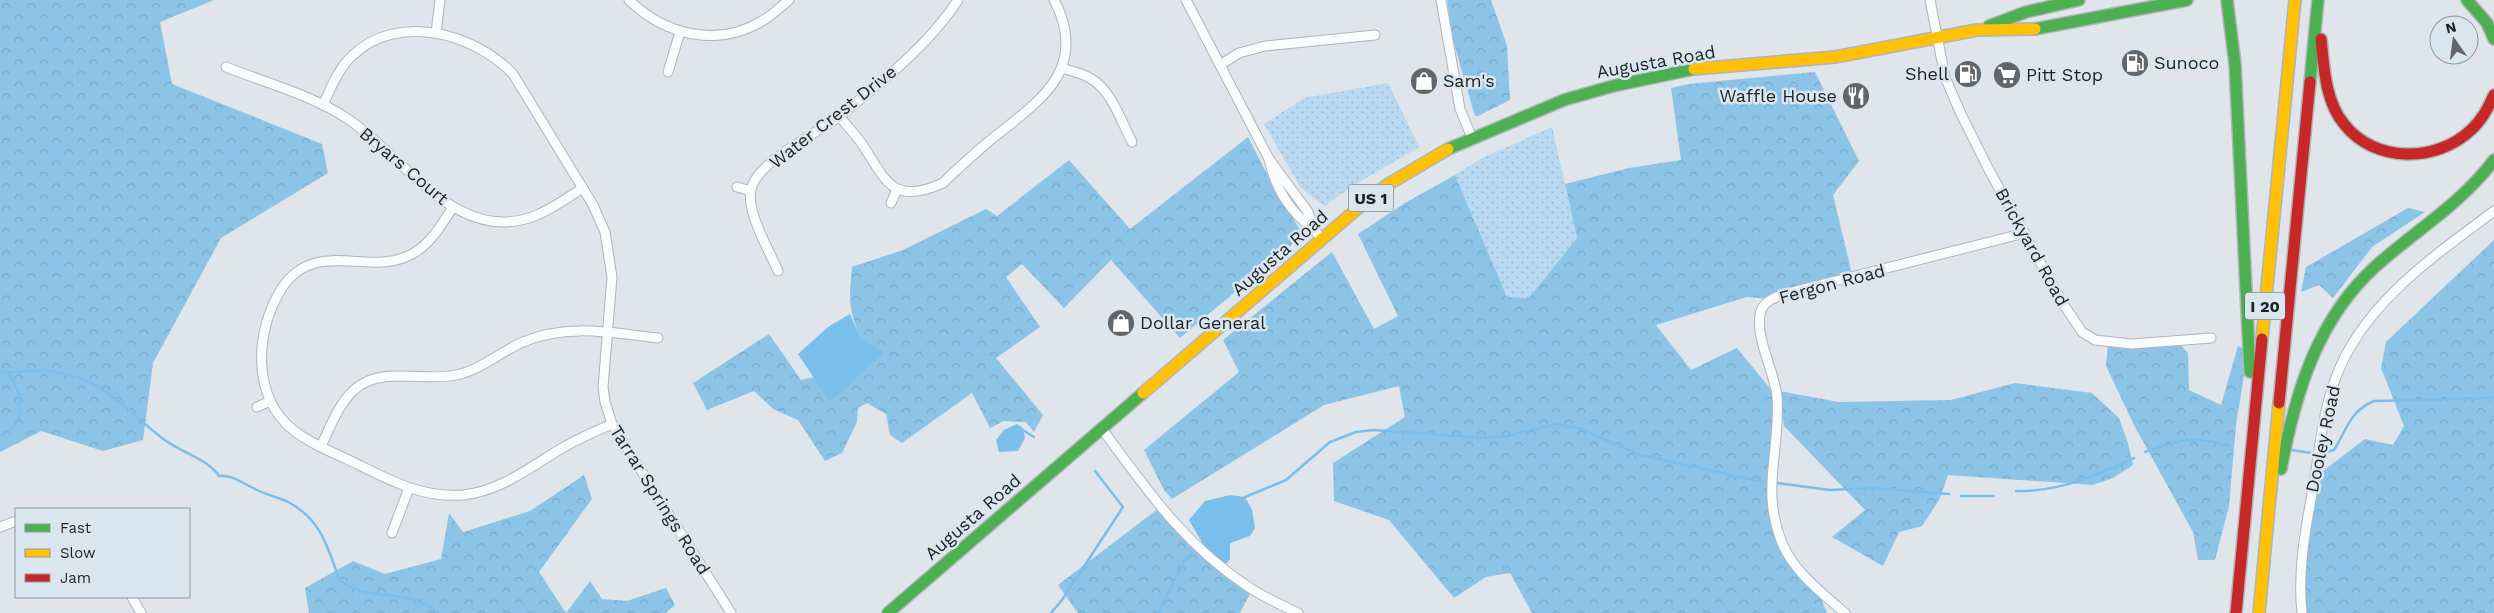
<svg xmlns="http://www.w3.org/2000/svg" width="2494" height="613" font-family="'Work Sans',sans-serif">
<style>
.grass{fill:url(#grass-dots)}
.forest{fill:url(#forest-crowns)}
.water{fill:#7abfec}
.lines{fill:none;stroke-linecap:round;stroke-linejoin:round}
.stream{stroke:#7abfec;stroke-width:2.5}
.street-casing{stroke:#b0b5b9;stroke-width:11}
.fast-casing{stroke:#b0b5b9;stroke-width:14}
.slow-casing{stroke:#b0b5b9;stroke-width:14}
.jam-casing{stroke:#b0b5b9;stroke-width:14}
.street{stroke:#fafbfc;stroke-width:9}
.fast{stroke:#4caf50;stroke-width:11}
.slow{stroke:#ffc107;stroke-width:11}
.jam{stroke:#c62828;stroke-width:11}
.labels{text-anchor:middle;stroke-width:5;stroke-linejoin:round;paint-order:stroke}
.shield{fill:#dae6ef;stroke:#565d62;stroke-width:1}
.shield-label{font-size:16px;font-weight:bold;fill:#1e2225}
.street-label{font-size:18px;fill:#1e2225;stroke:#dae6ef}
.poi-label{font-size:18px;fill:#1e2225;stroke:#dae6ef;text-anchor:start}
</style>
<defs>
<pattern id="grass-dots" width="8" height="8" patternUnits="userSpaceOnUse" patternTransform="scale(1.25)"><rect width="8" height="8" fill="#b8d9f1"/><path d="M2 2h.1M6 6h.1" fill="none" stroke="#9ebace" stroke-width="1.8" stroke-linecap="round"/></pattern>
<pattern id="forest-crowns" width="20" height="18" patternUnits="userSpaceOnUse" patternTransform="scale(1.25)"><rect width="20" height="18" fill="#8cc4e8"/><path d="M2 6a3 3 0 1 1 6 0M12 15a3 3 0 1 1 6 0" fill="none" stroke="#78a8c7"/></pattern>
</defs>
<rect width="100%" height="100%" fill="#dfe5ea"/>
<g class="grass">
<path d="M1388 83 1419 147C1387 167 1353 183 1325 206L1301 188 1264 124 1304 98Z"/>
<path d="M1552 127 1577 238 1529 298 1507 297 1455 175 1484 157Z"/>
</g>
<g class="forest">
<path d="M0 0H214L160 22 172 84 322 144 328 173 221 238 153 363 143 440 103 451 41 431 0 452Z"/>
<path d="M1447 0H1491L1507 46 1510 100 1478 116H1475L1454 44Z"/>
<path d="M1815 72 1859 161 1833 195 1853 278 1771 299 1747 297 1656 325 1691 370 1737 348 1777 397 1770 485 1782 542 1817 589 1827 613H1532L1510 573 1486 577 1454 598 1389 520 1334 501 1333 463 1405 417 1399 386 1324 405 1172 499 1164 490 1144 450 1239 372 1223 340 1332 252 1374 329 1398 316 1358 234 1405 203 1455 175 1507 297 1529 298 1577 238 1565 184 1629 168 1681 160 1671 88 1689 84Z"/>
<path d="M1248 137 1271 182 1303 235 1180 338 1111 260 1064 308 1022 264 1006 277 1040 327 996 358 1043 415 1034 432 1026 422 1004 421 990 428 972 393 902 443 890 435 886 414 867 403 858 408 857 422 842 453 825 461 798 420 773 409 754 391 707 410 693 383 769 334 801 380 814 377 830 401 861 339C848 308 849 301 852 267L903 250 986 209 997 216 1069 160 1130 229Z"/>
<path d="M2408 208 2425 212 2372 247 2333 298 2319 285 2301 292 2306 267Z"/>
<path d="M2494 240V613H2302L2299 589 2315 477 2365 439 2393 445 2404 426 2381 368 2386 342Z"/>
<path d="M2177 341 2188 353 2189 390 2221 405 2238 346 2248 351 2236 425 2229 506 2215 560H2198L2193 532 2135 427 2106 366 2108 343Z"/>
<path d="M2015 383 2092 393 2119 418 2128 443 2133 465 2113 478 2093 485 1948 475 1939 500 1922 526 1899 532 1883 566 1832 537 1865 510 1784 426 1779 391 1839 402 1951 400Z"/>
<path d="M584 475 592 499 539 572 566 613H309L305 588 353 561 385 574 441 559 449 513 463 532 530 511Z"/>
<path d="M1159 508 1252 590 1240 613H1078L1058 585Z"/>
<path d="M590 581 602 599 627 601 666 588 675 605 666 613H566Z"/>
</g>
<g class="water">
<path d="M850 314 861 339 884 353 830 402 798 354 828 327Z"/>
<path d="M1017 424 1023 428 1025 438 1018 451 999 452 996 440 1004 430Z"/>
<path d="M1230 495 1245 497 1252 510 1255 528 1250 536 1230 543V559L1227 563H1221L1203 544 1189 520 1205 501Z"/>
</g>
<g class="lines">
<g class="stream">
<path d="M0 372C14 374 34 369 49 371 104 378 122 407 162 438 179 452 207 458 219 476 231 474 244 484 255 489 266 495 279 497 290 503 322 521 327 547 339 578 362 605 407 585 438 613"/>
<path d="M1023 430 1034 437"/>
<path d="M0 435C30 426 21 390 7 371"/>
<path d="M2291 450 2311 453"/>
<path d="M2145 452C2179 440 2194 435 2229 446"/>
<path d="M2320 454 2334 450C2347 429 2350 411 2374 401L2494 398"/>
<path d="M1777 483 1830 490 1874 488 1949 494"/>
<path d="M2016 491C2059 492 2095 476 2134 458"/>
<path d="M1961 496H1994"/>
<path d="M1245 497 1286 480 1330 442 1356 432 1374 430 1485 438 1506 436 1556 424 1581 429 1640 455 1764 482"/>
<path d="M1051 613 1062 600 1123 507 1095 471"/>
<path d="M1158 613 1184 561 1193 553"/>
</g>
<defs>
<g id="street">
<path d="M629 0C665 35 717 48 762 21 772 16 780 7 789 0"/>
<path d="M1186 0 1269 159"/>
<path d="M1441 0 1460 109 1472 138"/>
<path d="M1930 0 1945 77 1960 112 1989 170 2062 302 2082 332 2095 340 2132 344 2211 338"/>
<path d="M436 33 440 0"/>
<path d="M1220 65 1239 53 1265 46 1375 35"/>
<path d="M226 67C266 83 312 95 348 119 405 157 458 248 537 215 554 208 568 197 583 188"/>
<path d="M1062 68C1071 71 1080 73 1088 77 1111 88 1121 121 1132 142"/>
<path d="M668 72 680 32"/>
<path d="M323 105C331 88 338 69 352 56 397 12 474 33 513 74L593 205 605 232 612 277 603 387 605 402 612 424 731 613"/>
<path d="M839 116C847 126 857 136 864 147 887 183 894 205 943 183 957 169 973 155 988 142 1011 123 1053 95 1062 66 1070 44 1065 20 1054 0"/>
<path d="M737 187 751 191"/>
<path d="M891 203 897 189"/>
<path d="M453 207C442 224 432 242 414 253 370 279 317 236 282 288 255 330 251 396 293 430 312 445 337 454 359 465 393 482 424 498 463 495 502 491 531 466 564 447 579 438 596 431 612 424"/>
<path d="M1313 228C1291 214 1274 186 1269 159L1308 212 1313 228 1322 240"/>
<path d="M778 271C769 250 746 212 751 189 759 159 818 134 841 115 884 80 928 46 958 0"/>
<path d="M257 407 270 401"/>
<path d="M1102 429C1148 491 1184 545 1250 588 1265 598 1282 605 1298 613"/>
<path d="M321 446C331 426 340 399 359 386 387 367 424 382 456 375 481 370 500 352 523 342 567 323 613 333 658 338"/>
<path d="M0 527 16 521"/>
<path d="M392 533 409 488"/>
<path d="M132 597 141 613"/>
<path d="M1845 613C1822 593 1794 572 1782 543 1760 488 1781 451 1777 396 1774 370 1756 340 1760 315 1762 302 1773 298 1784 294L2025 233"/>
<path d="M2302 613C2297 567 2307 522 2315 477 2320 443 2324 409 2336 377 2364 303 2433 257 2494 211"/>
</g>
<g id="fast">
<path d="M2227 0 2235 64 2250 372"/>
<path d="M2467 0 2487 23 2494 39"/>
<path d="M1989 26 2026 12 2079 0"/>
<path d="M2035 29 2187 0"/>
<path d="M2310 82 2318 0"/>
<path d="M1448 149 1564 100 1613 86 1694 69"/>
<path d="M2281 469C2295 394 2317 319 2376 266 2416 230 2461 204 2494 160"/>
<path d="M888 613 1143 393"/>
</g>
<g id="slow">
<path d="M1694 69 1835 57 1977 30 2035 29"/>
<path d="M2262 339 2295 0"/>
<path d="M1143 393 1357 209 1387 185 1448 149"/>
<path d="M2259 613 2279 403"/>
</g>
<g id="jam">
<path d="M2321 39C2324 67 2325 101 2344 124 2374 163 2436 163 2471 130 2482 120 2488 108 2494 95"/>
<path d="M2279 403 2310 82"/>
<path d="M2236 613 2262 339"/>
</g>
</defs>
<use href="#street" class="street-casing"/>
<use href="#fast" class="fast-casing"/>
<use href="#slow" class="slow-casing"/>
<use href="#jam" class="jam-casing"/>
<use href="#street" class="street"/>
<use href="#fast" class="fast"/>
<use href="#slow" class="slow"/>
<use href="#jam" class="jam"/>
</g>
<defs>
<symbol id="fuel-disc" viewBox="-11 -11 22 22"><circle r="9.5" fill="#62666a" stroke="#dae6ef"/><path d="M-5.5-6h7V0h2V4h1.3V-2.5L3-4.5l.8-.8L6-3V5H2.5V1h-1V6h-7ZM-4.2-4.7v3.2H.2V-4.7Z" fill="#fff"/></symbol>
<symbol id="supermarket-disc" viewBox="-11 -11 22 22"><circle r="9.5" fill="#62666a" stroke="#dae6ef"/><path d="M-6-5.5h2.5l.6 2H6L4.5 2H-2.5L-4.4-4H-6ZM-1.5 3.2a1.3 1.3 0 1 0 .1 0ZM3 3.2a1.3 1.3 0 1 0 .1 0Z" fill="#fff"/></symbol>
<symbol id="shop-disc" viewBox="-11 -11 22 22"><circle r="9.5" fill="#62666a" stroke="#dae6ef"/><path d="M-5-2.5h2.3a2.7 3.5 0 0 1 5.4 0H5L5.5 6h-11ZM-1.5-2.5h3a1.5 2.3 0 0 0-3 0Z" fill="#fff"/></symbol>
<symbol id="restaurant-disc" viewBox="-11 -11 22 22"><circle r="9.5" fill="#62666a" stroke="#dae6ef"/><path d="M-5-6h1v4h1v-4h1v4h1v-4h1v5L-1.5 .5V6h-2V.5L-5-1ZM5-6V6H3V1.5H1.5Q1.5-4 5-6Z" fill="#fff"/></symbol>
</defs>
<g fill-rule="evenodd">
<use href="#fuel-disc" x="2119" y="47" width="32" height="32"/>
<use href="#fuel-disc" x="1952" y="58" width="32" height="32"/>
<use href="#supermarket-disc" x="1991" y="59" width="32" height="32"/>
<use href="#shop-disc" x="1408" y="65" width="32" height="32"/>
<use href="#restaurant-disc" x="1840" y="80" width="32" height="32"/>
<use href="#shop-disc" x="1105" y="307" width="32" height="32"/>
</g>
<g class="labels">
<g class="shield">
<rect x="1348.5" y="184.5" width="45" height="27" rx="4"/>
<rect x="2245" y="292.5" width="40" height="27" rx="4"/>
</g>
<g class="shield-label">
<text x="1371" y="204">US 1</text>
<text x="2265" y="312">I 20</text>
</g>
<g class="street-label">
<text transform="translate(1656 62) rotate(-10)" y="6">Augusta Road</text>
<text transform="translate(833 117) rotate(-38)" y="6">Water Crest Drive</text>
<text transform="translate(404 166) rotate(40)" y="6">Bryars Court</text>
<text transform="translate(2032 247) rotate(61)" y="6">Brickyard Road</text>
<text transform="translate(1280 253) rotate(-41)" y="6">Augusta Road</text>
<text transform="translate(1832 284) rotate(-15)" y="6">Fergon Road</text>
<text transform="translate(2323 439) rotate(-78)" y="6">Dooley Road</text>
<text transform="translate(660 500) rotate(58)" y="6">Tarrar Springs Road</text>
<text transform="translate(973 517) rotate(-41)" y="6">Augusta Road</text>
</g>
<g class="poi-label">
<text x="2154" y="69">Sunoco</text>
<text x="1949" y="80" text-anchor="end">Shell</text>
<text x="2026" y="81">Pitt Stop</text>
<text x="1443" y="87">Sam's</text>
<text x="1837" y="102" text-anchor="end">Waffle House</text>
<text x="1140" y="329">Dollar General</text>
</g>
</g>
<rect x="15" y="508" width="175" height="90" fill="#dae6ef" stroke="#8f989e"/>
<rect x="25" y="524" width="25" height="8" fill="#4caf50" stroke="#8f989e"/>
<text x="60" y="533" font-size="15" fill="#1e2225">Fast</text>
<rect x="25" y="549" width="25" height="8" fill="#ffc107" stroke="#8f989e"/>
<text x="60" y="558" font-size="15" fill="#1e2225">Slow</text>
<rect x="25" y="574" width="25" height="8" fill="#c62828" stroke="#8f989e"/>
<text x="60" y="583" font-size="15" fill="#1e2225">Jam</text>
<g transform="translate(2454 40) rotate(346)"><circle r="24" fill="#dae6ef" stroke="#8f989e"/>
<path d="M0-4L9 19L0 12L-9 19Z" fill="#62666a"/>
<text y="-8" font-size="14" font-weight="bold" text-anchor="middle" fill="#1e2225">N</text>
</g>
</svg>
